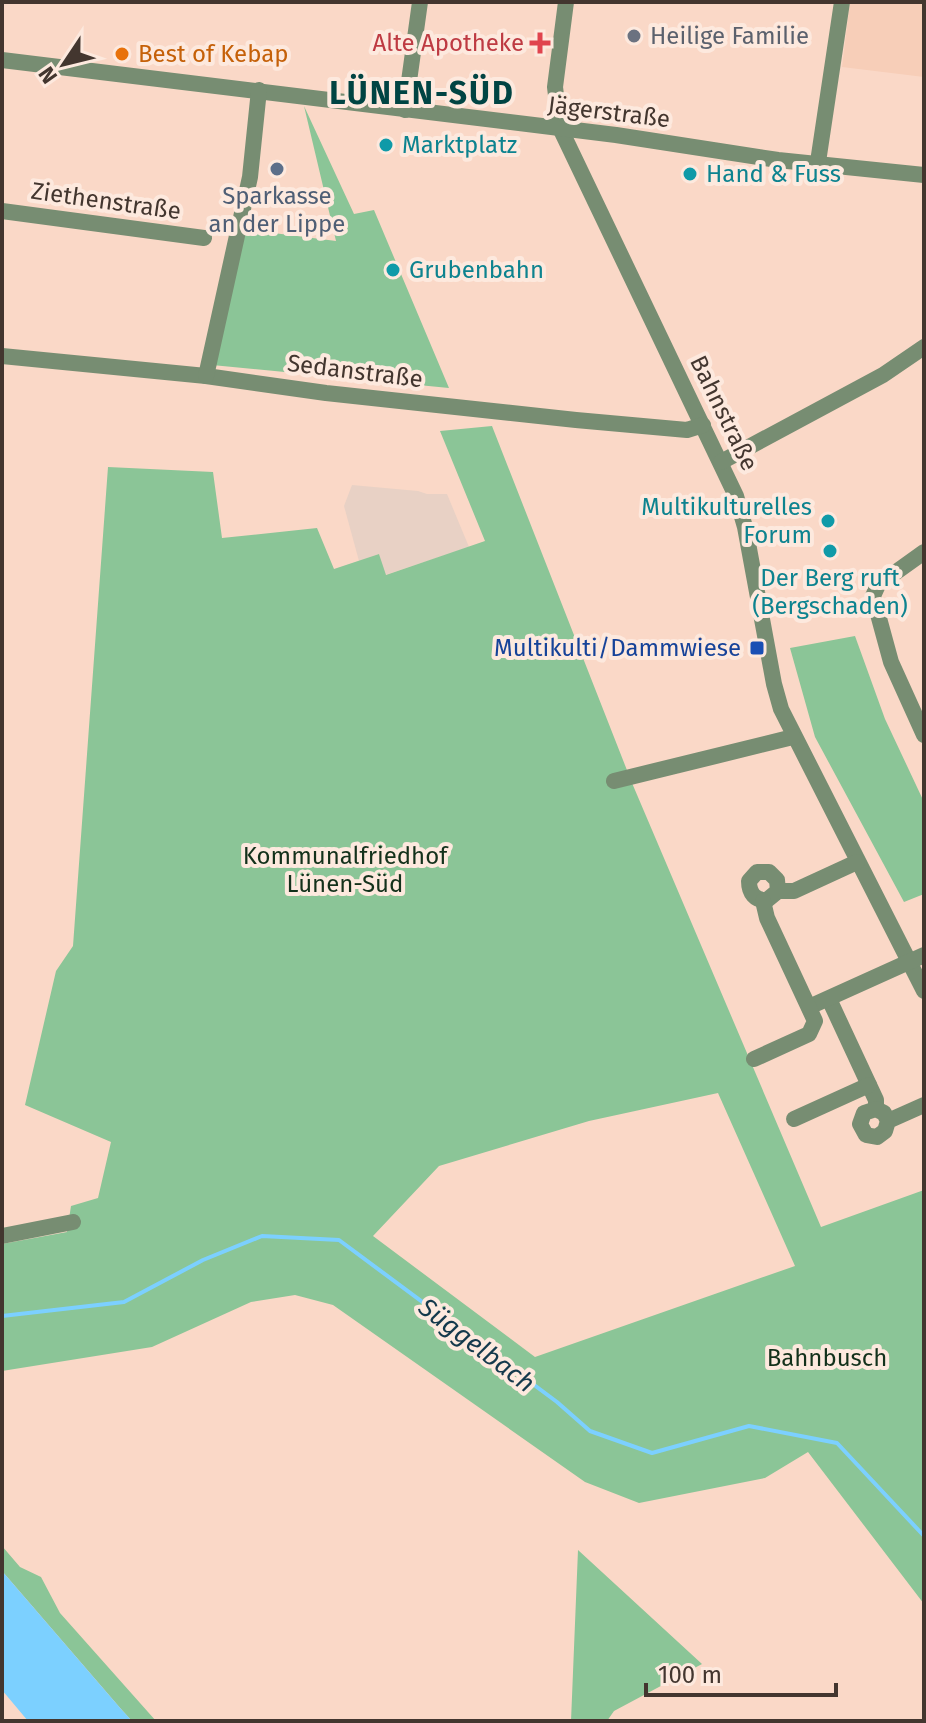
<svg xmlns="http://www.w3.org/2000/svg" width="926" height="1723" font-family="'Fira Sans',sans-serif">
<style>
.commercial{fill:#e8d1c5}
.built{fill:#f7ceb8}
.green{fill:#8bc597;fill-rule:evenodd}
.water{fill:#7cd0ff}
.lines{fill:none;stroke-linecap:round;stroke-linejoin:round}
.stream{stroke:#7cd0ff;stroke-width:4}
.minor{stroke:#778d72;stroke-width:16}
.worship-dot{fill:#6b7280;stroke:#fde9de;stroke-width:3}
.health-dot{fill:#e0444e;stroke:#fde9de;stroke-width:3}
.food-dot{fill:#e8710a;stroke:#fde9de;stroke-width:3}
.culture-dot{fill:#0f9aa8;stroke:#fde9de;stroke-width:3}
.service-dot{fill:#5c6f8a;stroke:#fde9de;stroke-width:3}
.transit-dot{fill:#1a4fb4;stroke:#fde9de;stroke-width:3}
.labels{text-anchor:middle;stroke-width:8;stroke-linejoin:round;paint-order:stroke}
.worship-label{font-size:24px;fill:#5b616d;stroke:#fde9de;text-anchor:start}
.health-label{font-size:24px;fill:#be3a42;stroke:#fde9de;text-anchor:end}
.food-label{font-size:24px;fill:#c56008;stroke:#fde9de;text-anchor:start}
.street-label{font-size:24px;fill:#43362f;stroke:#fde9de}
.culture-label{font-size:24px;fill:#0d838f;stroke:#fde9de;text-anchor:start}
.service-label{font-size:24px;fill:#4e5e75;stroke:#fde9de}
.transit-label{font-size:24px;fill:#164399;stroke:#fde9de;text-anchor:end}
.park-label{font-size:24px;fill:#13311b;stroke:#fde9de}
.water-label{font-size:26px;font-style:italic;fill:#14394c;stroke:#fde9de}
.district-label{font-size:32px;font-weight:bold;letter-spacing:2px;fill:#004443;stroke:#fde9de}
</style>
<rect width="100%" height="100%" fill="#fad8c7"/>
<path class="commercial" d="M352 485 418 491 427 494H447L469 547 385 575 379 554 359 561 344 506Z"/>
<path class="built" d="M850 2H924V77L842 67Z"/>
<g class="green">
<path d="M304 106 354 214 374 210 449 388 212 365 242 229 336 241Z"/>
<path d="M492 426 632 783 821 1227 924 1190V1604L808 1452 765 1478 639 1503 585 1482 333 1305 295 1295 251 1302 152 1347 2 1371V1244L67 1232 71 1206 98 1198 111 1142 25 1105 56 971 73 946 108 467 213 472 222 538 317 528 334 569 379 554 386 575 485 541 440 431ZM718 1093 795 1266 535 1357 373 1236 439 1166 589 1121Z"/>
<path d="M855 636 885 719 924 802V894L904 902 815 737 790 648Z"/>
<path d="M2 1546 20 1567 41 1577 60 1613 156 1721H132L121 1709 2 1571Z"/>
<path d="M578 1550 702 1664 614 1711 607 1721H571Z"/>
</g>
<path class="water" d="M2 1571 121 1709 132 1721H28L2 1690Z"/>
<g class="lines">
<path class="stream" d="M2 1316 124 1302 203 1260 262 1236 339 1240 557 1402 590 1431 652 1453 749 1426 837 1443 924 1536"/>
<g class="minor">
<path d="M566 2 555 87 560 128 736 496 745 527 774 684 781 709 924 991"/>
<path d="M2 60 616 135 778 160 924 175"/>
<path d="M405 110 420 2"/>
<path d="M818 162 842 2"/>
<path d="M2 211 204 238"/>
<path d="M2 356 206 376 326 393 576 420 687 430 703 425"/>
<path d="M206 376 250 177 259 90"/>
<path d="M721 462 883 375 924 347"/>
<path d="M924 552 878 585 873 596 891 662 924 735"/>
<path d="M614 781 793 737"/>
<path d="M778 891 777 880 769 872H757L749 881C749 893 755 901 767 900L778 891H794L857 862"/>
<path d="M829 999 876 1100V1109"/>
<path d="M809 1007 924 955"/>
<path d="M754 1059 809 1034 815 1021 767 918 763 901"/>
<path d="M794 1119 869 1085"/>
<path d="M888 1121 884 1113 876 1109 864 1113 860 1124 866 1135 877 1137 885 1131 888 1121 924 1105"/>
<path d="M2 1236 73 1222"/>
</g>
</g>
<circle class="worship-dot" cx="634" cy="36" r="8"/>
<path class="health-dot" d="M536 31h8v8h8v8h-8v8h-8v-8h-8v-8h8z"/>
<circle class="food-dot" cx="122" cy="54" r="8"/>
<g class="culture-dot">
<circle cx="386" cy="145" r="8"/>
<circle cx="690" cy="174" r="8"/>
<circle cx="393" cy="270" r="8"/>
<circle cx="828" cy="521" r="8"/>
<circle cx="830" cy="551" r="8"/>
</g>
<circle class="service-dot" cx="277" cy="169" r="8"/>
<rect class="transit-dot" x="749" y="640" width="16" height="16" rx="4"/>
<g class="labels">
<g class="worship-label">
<text x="650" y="44">Heilige Familie</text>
</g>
<g class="health-label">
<text x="524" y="51">Alte Apotheke</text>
</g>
<g class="food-label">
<text x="138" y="62">Best of Kebap</text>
</g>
<g class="street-label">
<text transform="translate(609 112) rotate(7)" y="8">Jägerstraße</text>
<text transform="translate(106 201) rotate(8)" y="8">Ziethenstraße</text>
<text transform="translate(355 371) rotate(7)" y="8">Sedanstraße</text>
<text transform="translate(724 413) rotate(64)" y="8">Bahnstraße</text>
</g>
<g class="culture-label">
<text x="402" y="153">Marktplatz</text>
<text x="706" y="182">Hand &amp; Fuss</text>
<text x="409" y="278">Grubenbahn</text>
<text x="812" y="515" text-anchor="end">Multikulturelles<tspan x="812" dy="28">Forum</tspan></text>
<text x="830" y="586" text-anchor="middle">Der Berg ruft<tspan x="830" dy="28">(Bergschaden)</tspan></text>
</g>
<g class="service-label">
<text x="277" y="204">Sparkasse<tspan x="277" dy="28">an der Lippe</tspan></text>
</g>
<g class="transit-label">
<text x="741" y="656">Multikulti/Dammwiese</text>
</g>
<g class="park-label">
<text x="345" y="864">Kommunalfriedhof<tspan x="345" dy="28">Lünen-Süd</tspan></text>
<text x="827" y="1366">Bahnbusch</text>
</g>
<g class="water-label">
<text transform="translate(477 1345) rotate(37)" y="9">Süggelbach</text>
</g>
<g class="district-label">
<text x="422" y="104">LÜNEN-SÜD</text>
</g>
</g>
<rect width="926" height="1723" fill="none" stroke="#43362f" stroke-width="8"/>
<g transform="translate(64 64) rotate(235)" stroke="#fde9de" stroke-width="6" paint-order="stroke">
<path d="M0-6L14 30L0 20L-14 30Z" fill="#43362f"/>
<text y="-12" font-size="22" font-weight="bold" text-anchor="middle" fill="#43362f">N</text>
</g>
<path d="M646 1683v12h190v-12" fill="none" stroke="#43362f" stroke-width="4"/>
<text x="658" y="1683" font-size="24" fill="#43362f" stroke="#fde9de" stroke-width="6" paint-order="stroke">100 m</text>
</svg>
